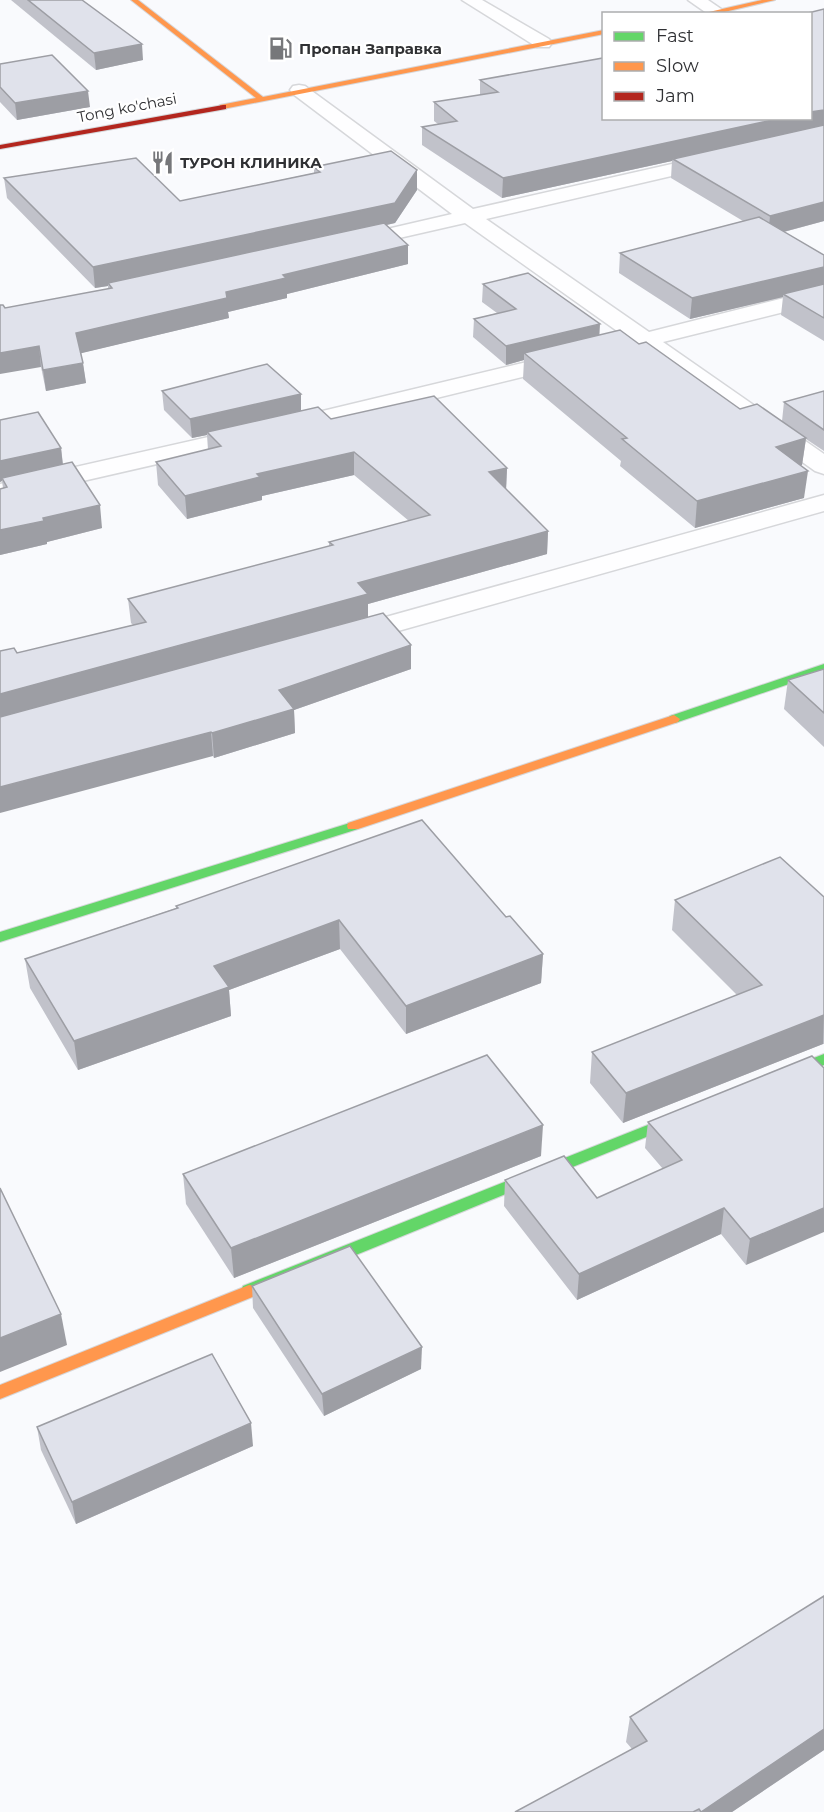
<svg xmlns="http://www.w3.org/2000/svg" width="824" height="1812" font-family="Montserrat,sans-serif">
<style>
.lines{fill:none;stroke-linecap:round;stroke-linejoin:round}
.street-casing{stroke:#d6d7da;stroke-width:3}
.fast-casing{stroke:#d6d7da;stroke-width:2}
.slow-casing{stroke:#d6d7da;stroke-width:2}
.jam-casing{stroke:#d6d7da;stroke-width:2}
.street{fill:#fefeff;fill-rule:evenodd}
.fast{fill:#63d668;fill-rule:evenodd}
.slow{fill:#ff974d;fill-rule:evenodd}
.jam{fill:#b3261e;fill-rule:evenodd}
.wall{fill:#c1c2ca}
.shaded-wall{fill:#9d9ea4}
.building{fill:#e0e2eb;stroke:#9d9ea4;stroke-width:1.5}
.labels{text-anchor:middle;stroke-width:4.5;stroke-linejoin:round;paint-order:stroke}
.far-poi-label{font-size:15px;font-weight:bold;fill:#303134;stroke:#fff;text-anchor:start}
.far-street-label{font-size:15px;fill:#303134;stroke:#fff}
</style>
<rect width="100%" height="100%" fill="#f9fafd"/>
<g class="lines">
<defs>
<g id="street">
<path d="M462 0H482L549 39 552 43 549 47H537Z"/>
<path d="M688 0H708L724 11 723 14H708Z"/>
<path d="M299 85 305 86 473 209 716 154 723 156 726 160 723 164 486 219 649 332 824 288V302L663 342 824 454V474L815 471 641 348 310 429 0 500V484L310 414 627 338 465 223 351 249 344 247 340 243 344 239 452 214 293 94 290 90 293 86Z"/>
<path d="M824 495V511L359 642 349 644 339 642 335 636 339 630Z"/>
</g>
<g id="fast">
<path d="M824 664V672L678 722 674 723 668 719 670 716Z"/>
<path d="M353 822 358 823 359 826 358 829 0 942V932Z"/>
<path d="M824 1054V1065L775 1084 770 1083 768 1079 770 1075Z"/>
<path d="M688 1109 693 1110 696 1114 693 1118 255 1296 249 1297 243 1296 241 1291 243 1286Z"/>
</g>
<g id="slow">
<path d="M131 0H138L263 97 604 30V34L223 109H220V105L256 98Z"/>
<path d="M762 0H775L716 14H700Z"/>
<path d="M674 715 680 719 678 722 358 829H348L347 826 348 823Z"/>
<path d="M249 1285 255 1286 257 1291 255 1296 0 1399V1385Z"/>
</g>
<path id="jam" d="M223 105H226V109L0 149V145Z"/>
</defs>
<use href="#street" class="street-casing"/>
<use href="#fast" class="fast-casing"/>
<use href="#slow" class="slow-casing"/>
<use href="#jam" class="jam-casing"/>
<use href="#street" class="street"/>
<use href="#fast" class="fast"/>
<use href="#slow" class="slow"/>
<use href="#jam" class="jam"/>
</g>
<g class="wall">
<path d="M11 0H82L143 60 96 70Z"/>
<path d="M824 9V221L784 232 824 255V341L781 315 783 297 690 319 619 273 620 253 743 221 671 178 672 161 502 198 422 145V127L438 124 434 121V102L480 95V80L603 118Z"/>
<path d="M0 64 90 107 17 120 0 102Z"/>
<path d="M314 167 417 170V190L395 223 387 225 408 264 287 294V298L228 312 229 318 81 353 86 383 46 391 41 367 5 308 108 289V286L95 288 7 198 4 178 180 201 314 173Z"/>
<path d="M483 284 599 335 639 344 740 409 782 421 784 402 824 391V451L806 439 802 465H800L804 498 695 528 620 466 621 461 523 379 524 360 506 365 473 337 474 319 497 313 482 302Z"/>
<path d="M162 391 301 410 507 468 506 489 548 531 547 554 368 604V617L411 645V669L294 710 295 733 214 758 213 756 17 653 133 625 131 623 128 599 329 546V542L409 521 354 475 262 496V500L187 519 158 485 156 462 208 450 207 435 192 438 164 410Z"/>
<path d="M0 420 61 448 63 464 102 528 47 542V544L0 555V489L3 488 2 481 0 482Z"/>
<path d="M824 669V747L784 709 788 680Z"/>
<path d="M824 897V1044H823L623 1123 590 1083 592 1052 737 995 672 930 675 900Z"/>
<path d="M176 906 506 917 543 954 541 983 406 1034 340 949 229 990 231 1016 78 1070 30 988 25 959 176 908Z"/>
<path d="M812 1056 746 1265 721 1234 577 1300 504 1206 505 1180 597 1198 663 1169 645 1148 648 1122Z"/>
<path d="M541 1156 234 1278 186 1204 183 1174Z"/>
<path d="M252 1286 421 1369 324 1416 253 1308Z"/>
<path d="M37 1427 253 1446 76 1524 41 1450Z"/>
<path d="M824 1596V1750L732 1812H515L632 1749 626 1742 630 1717Z"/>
</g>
<g class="shaded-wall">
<path d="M142 44 143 60 96 70 94 53Z"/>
<path d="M88 91 90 107 17 120 15 103Z"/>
<path d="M824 110V128L673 159 672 161 502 198 503 178 782 118H810V112Z"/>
<path d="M417 170V190L395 223 110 285 108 283V286L95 288 93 267Z"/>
<path d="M824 202V221L768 236 770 216Z"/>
<path d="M408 245V264L287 294V298L228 312 229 318 78 354 76 333 226 292 283 275Z"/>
<path d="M824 267V287L783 294V297L690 319 692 298Z"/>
<path d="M600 324 599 342 524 353V360L506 365V346Z"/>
<path d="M39 346 41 367 0 374V353Z"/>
<path d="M83 363 86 383 46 391 43 370Z"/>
<path d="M301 394V414L207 432V435L192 438 190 419Z"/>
<path d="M806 438 802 465 773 474 776 447Z"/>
<path d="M61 448 63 467 2 478V481L0 482V461Z"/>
<path d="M354 452V475L262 496V500L187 519 185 496 257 474Z"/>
<path d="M507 468 506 491 489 472Z"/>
<path d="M808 471 804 498 695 528 697 501Z"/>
<path d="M100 505 102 528 47 542V544L0 555V530L43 518Z"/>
<path d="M548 531 547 554 368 604V618L0 720V694L358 583Z"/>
<path d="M411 645V669L294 710 295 733 214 758 212 733 279 690Z"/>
<path d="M211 732 213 756 0 813V787Z"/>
<path d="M339 920 340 949 229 990 231 1016 78 1070 74 1041 214 966Z"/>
<path d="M543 954 541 983 406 1034V1006Z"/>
<path d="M824 1015 823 1044 623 1123 626 1093Z"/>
<path d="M543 1125 541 1156 234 1278 231 1248Z"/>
<path d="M724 1208 721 1234 577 1300 579 1274Z"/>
<path d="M824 1208V1232L746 1265 750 1239Z"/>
<path d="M61 1314 67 1345 0 1372V1338Z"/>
<path d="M422 1347 421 1369 324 1416 322 1394Z"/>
<path d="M251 1423 253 1446 76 1524 72 1502Z"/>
<path d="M824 1729V1750L732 1812H701Z"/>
</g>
<g class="building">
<path d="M28 0H82L142 44 94 53Z"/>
<path d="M824 9V110L810 112V14H804Z"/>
<path d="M52 55 88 91 15 103 0 87V64Z"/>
<path d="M603 58V118H782L503 178 422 127 457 121 434 102 498 92 480 80Z"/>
<path d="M824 125V202L770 216 673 159Z"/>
<path d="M391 151 417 170 395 203 93 267 4 178 136 158 180 201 320 172 314 167Z"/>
<path d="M759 217 824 255V267L692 298 620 253Z"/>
<path d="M384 223 408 245 283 275 286 278 226 292 227 298 76 333 83 363 43 370 39 346 0 353V305H3L5 308 112 288 108 283Z"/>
<path d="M528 273 600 324 506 346 474 319 516 309 483 284Z"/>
<path d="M824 284V318L783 294Z"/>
<path d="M620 330 639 344 646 342 740 409 757 404 806 438 776 447 808 471 697 501 622 439 627 438 524 353Z"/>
<path d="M267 364 301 394 190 419 162 391Z"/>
<path d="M824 391V430L784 402Z"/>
<path d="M434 396 507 468 489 472 548 531 358 583 368 594 0 694V651L14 648 17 653 146 622 128 599 333 545 329 542 430 515 354 452 257 474 260 477 185 496 156 462 221 446 207 432 318 407 331 419Z"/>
<path d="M38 412 61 448 0 461V420Z"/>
<path d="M72 462 100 505 43 518 44 521 0 530V489L7 487 2 478Z"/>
<path d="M383 613 411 645 279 690 294 709 212 733 211 732 0 787V717Z"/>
<path d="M824 669V713L788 680Z"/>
<path d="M422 820 506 917 510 916 543 954 406 1006 339 920 214 966 229 987 74 1041 25 959 178 908 176 906Z"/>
<path d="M780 857 824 897V1015L626 1093 592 1052 762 985 675 900Z"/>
<path d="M487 1055 543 1125 231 1248 183 1174Z"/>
<path d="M812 1056 824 1068V1208L750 1239 724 1208 579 1274 505 1180 564 1156 597 1198 682 1160 648 1122Z"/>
<path d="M0 1188 61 1314 0 1338Z"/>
<path d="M350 1246 422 1347 322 1394 252 1286Z"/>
<path d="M212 1354 251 1423 72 1502 37 1427Z"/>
<path d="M824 1596V1729L701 1812 699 1809 693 1812H515L647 1741 630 1717Z"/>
</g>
<defs>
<symbol id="fuel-bare" viewBox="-9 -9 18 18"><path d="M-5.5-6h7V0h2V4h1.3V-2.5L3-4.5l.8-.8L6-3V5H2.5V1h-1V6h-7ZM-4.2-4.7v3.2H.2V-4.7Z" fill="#76777a" stroke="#fff" stroke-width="2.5" paint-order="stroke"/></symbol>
<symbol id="restaurant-bare" viewBox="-9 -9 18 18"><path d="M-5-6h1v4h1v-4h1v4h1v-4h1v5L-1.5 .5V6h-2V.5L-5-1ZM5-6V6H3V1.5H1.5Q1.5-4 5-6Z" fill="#76777a" stroke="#fff" stroke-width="2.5" paint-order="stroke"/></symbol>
</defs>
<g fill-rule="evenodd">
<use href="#fuel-bare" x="264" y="32" width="33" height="33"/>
<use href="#restaurant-bare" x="146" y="146" width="33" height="33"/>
</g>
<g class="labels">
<g class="far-poi-label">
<text x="299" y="54">Пропан Заправка</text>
<text x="180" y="168">ТУРОН КЛИНИКА</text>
</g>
<g class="far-street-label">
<text transform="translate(127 108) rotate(-11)" y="5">Tong ko'chasi</text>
</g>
</g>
<rect x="602" y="12" width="210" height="108" fill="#ffffff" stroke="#acadae" stroke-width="1.5"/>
<rect x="614" y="32" width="30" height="9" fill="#63d668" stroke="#acadae" stroke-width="1.5"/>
<text x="656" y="42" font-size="18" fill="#303134">Fast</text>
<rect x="614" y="62" width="30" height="9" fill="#ff974d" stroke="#acadae" stroke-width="1.5"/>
<text x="656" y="72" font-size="18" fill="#303134">Slow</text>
<rect x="614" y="92" width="30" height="9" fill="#b3261e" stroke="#acadae" stroke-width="1.5"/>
<text x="656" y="102" font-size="18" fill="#303134">Jam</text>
</svg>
